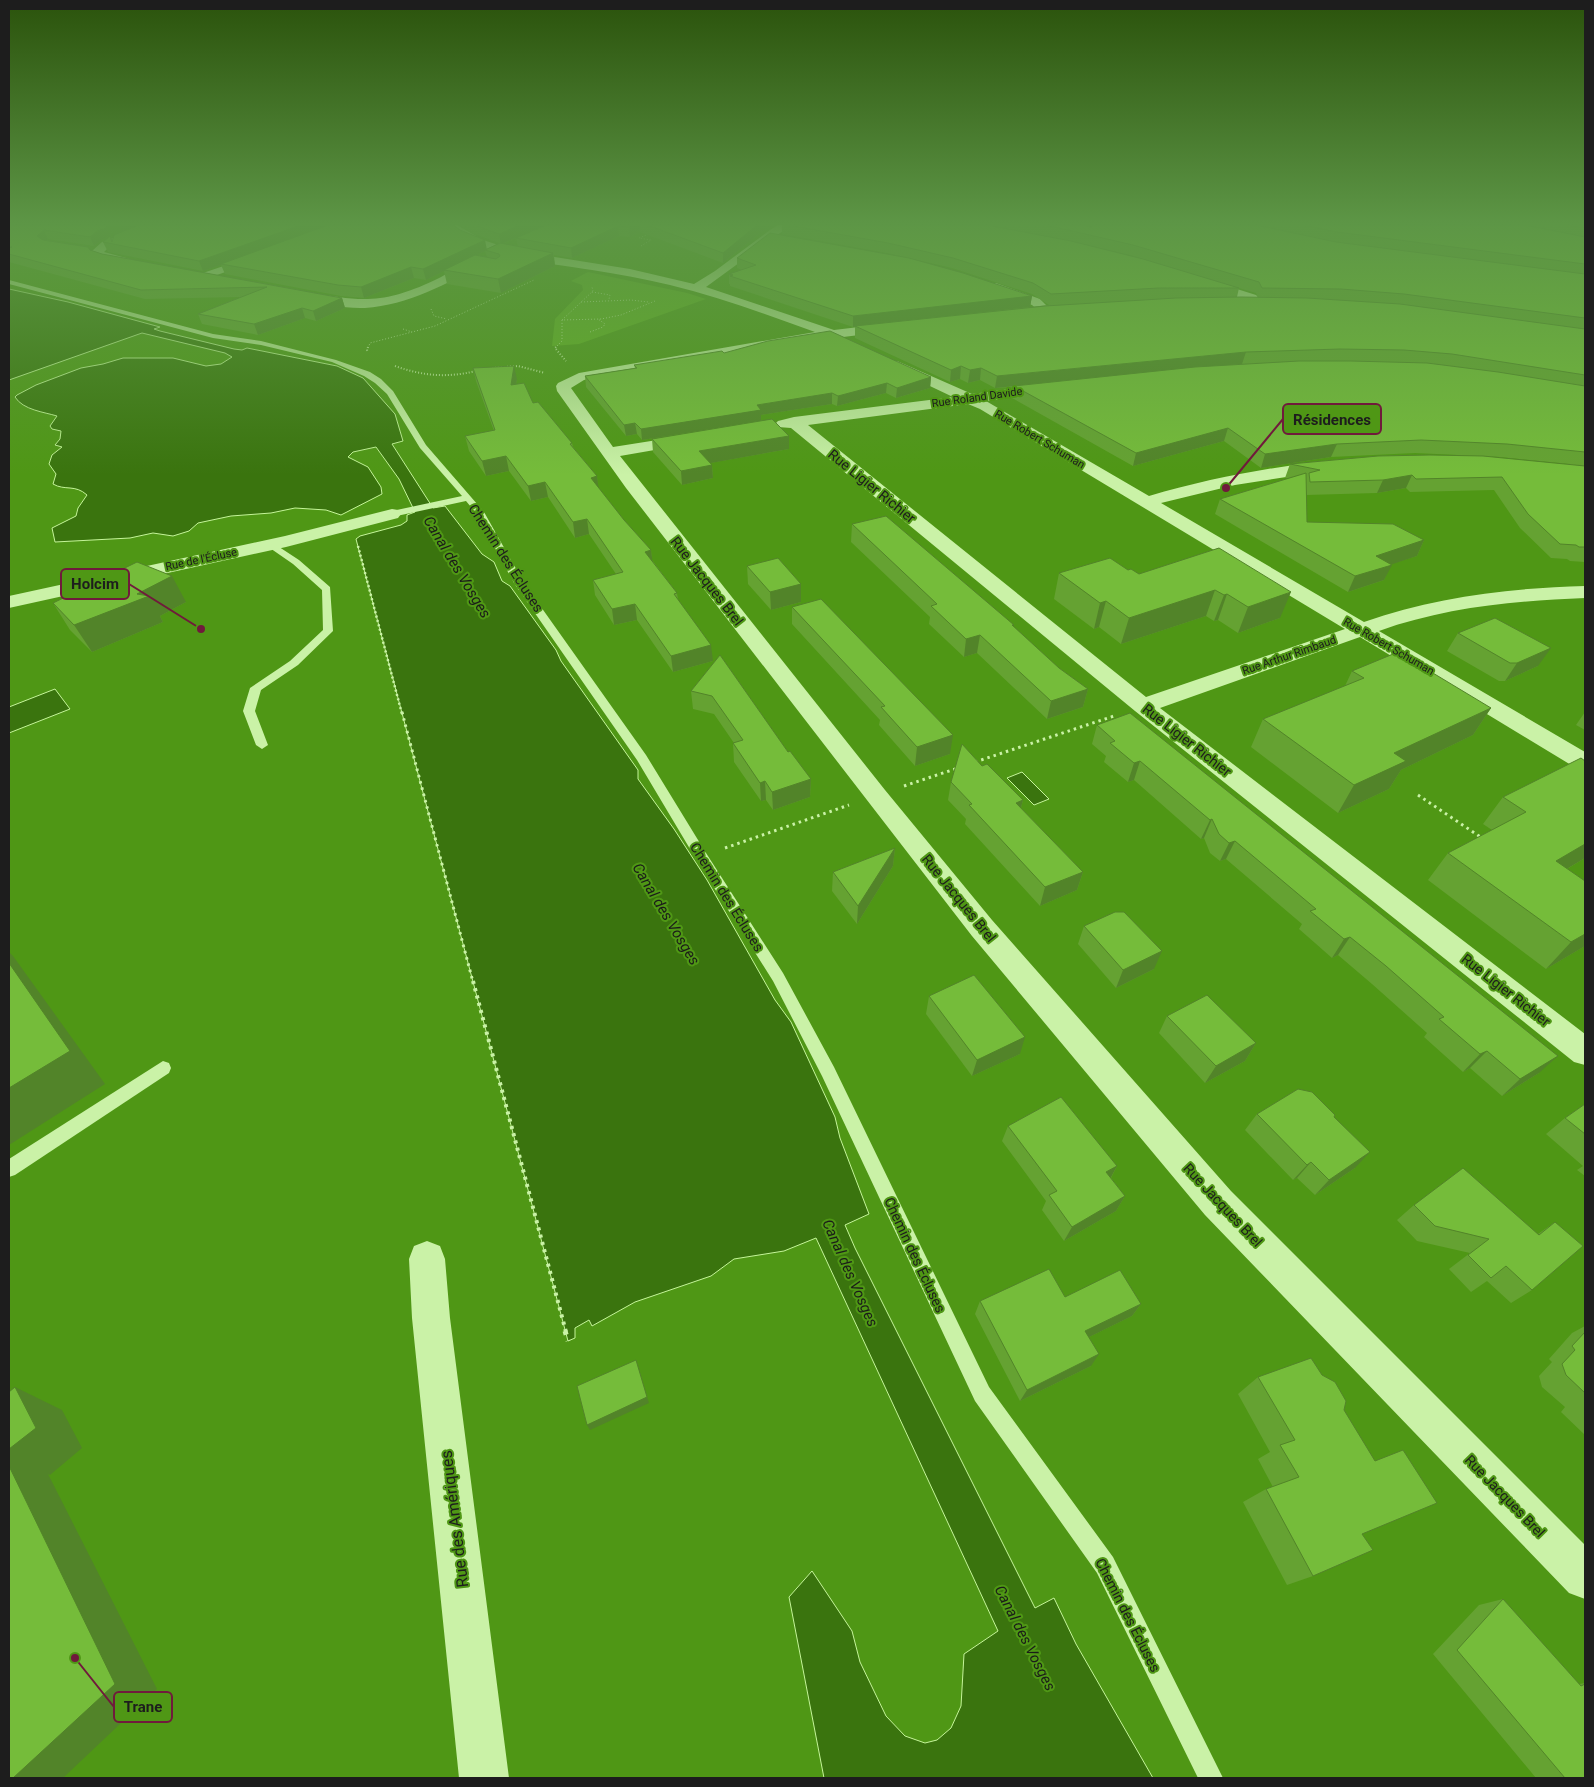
<svg xmlns="http://www.w3.org/2000/svg" width="1594" height="1787" font-family="Roboto,sans-serif">
<style>
.green{fill:#62b11e}
.water{fill:#3a740e;stroke:#c5f59a}
.lines{fill:none;stroke-linecap:round;stroke-linejoin:round}
.path-far5{stroke:#caf2a7;stroke-width:1;stroke-dasharray:1 2;stroke-linecap:butt}
.path-far4{stroke:#caf2a7;stroke-width:2;stroke-dasharray:1 2;stroke-linecap:butt}
.path-far3{stroke:#caf2a7;stroke-width:2.5;stroke-dasharray:2 2.5;stroke-linecap:butt}
.path-far2{stroke:#caf2a7;stroke-width:3;stroke-dasharray:2.5 4;stroke-linecap:butt}
.path-far1{stroke:#caf2a7;stroke-width:4;stroke-dasharray:3 4.5;stroke-linecap:butt}
.path{stroke:#caf2a7;stroke-width:5;stroke-dasharray:4 6;stroke-linecap:butt}
.lane{fill:#caf2a7;fill-rule:evenodd}
.street{fill:#caf2a7;fill-rule:evenodd}
.wall{fill:#65a232;fill-rule:evenodd}
.shaded-wall{fill:#528429}
.building{fill:#75bc3a;stroke:#528429}
.labels{text-anchor:middle;stroke-width:4;stroke-linejoin:round;paint-order:stroke}
.far-street-label{font-size:11px;fill:#1d1d1d;stroke:#4f9715}
.street-label{font-size:14px;fill:#1d1d1d;stroke:#4f9715}
.water-label{font-size:15px;font-style:italic;fill:#1b1d19;stroke:#4f9715}
.near-street-label{font-size:16px;fill:#1d1d1d;stroke:#4f9715}
.leader{fill:none;stroke:#701a3c;stroke-width:2}
.callout-dot{fill:#701a3c;stroke:#4f9715;stroke-width:2}
.callout{fill:#4f9715;stroke:#701a3c;stroke-width:2}
.callout-label{font-size:15px;text-anchor:middle;font-weight:bold;fill:#1d1d1d}
</style>
<rect width="100%" height="100%" fill="#4f9715"/>
<path class="green" d="M588 272 687 293 706 299 579 344 552 346 555 319 583 290 582 285 571 281Z"/>
<g class="water">
<path d="M9 289 68 302 160 327 154 329 160 331 234 349 242 350 247 348 337 366 363 378 395 414 403 441 392 444 433 508 445 506 482 554 494 562 502 581 510 586 556 650 561 661 638 770V779L674 829 707 880 775 1000 791 1022 835 1117 840 1138 869 1214 845 1225 855 1248 1035 1608 1054 1598 1076 1644 1153 1778H824L789 1597 812 1571 852 1631 860 1662 886 1716 905 1736 925 1743 937 1740 951 1728 961 1706 964 1654 998 1631 816 1238 784 1251 734 1259 711 1276 635 1302 592 1326 589 1320 575 1328V1338L568 1341 356 539 360 536 401 525 407 521V515L415 512 399 479 376 447 353 452 348 457 368 467 381 487 382 494 341 515 326 510 295 508 271 513 231 516 198 523 189 531 173 536 153 533 130 538 55 542 52 528 76 516 78 508 87 495C75 484 65 491 53 484L56 474 49 464 52 455 62 447 55 445 60 439 61 431 52 429 50 426 57 416C44 412 23 410 15 397L17 395 36 385 81 368 103 364 123 358H173L206 366 221 364 232 357 225 353 142 333 9 380Z"/>
<path d="M55 689 70 709 9 733V707Z"/>
<path d="M1022 772 1049 799 1034 805 1007 778Z"/>
</g>
<g class="lines">
<g class="path-far5">
<path d="M641 246 651 240 639 238 649 234"/>
<path d="M592 292 610 295 609 299"/>
<path d="M581 302 631 300 648 302"/>
<path d="M431 309 434 316 447 319"/>
<path d="M562 320 593 291 592 287"/>
<path d="M403 329 412 332"/>
<path d="M590 332 603 327 605 324 598 319"/>
<path d="M368 348 370 343 435 326 534 280"/>
<path d="M555 348 562 341V320L601 319 621 315 655 301"/>
</g>
<g class="path-far4">
<path d="M368 347 367 350 369 352"/>
<path d="M556 347 555 348 566 361"/>
<path d="M395 366C423 376 447 378 476 371"/>
<path d="M492 368 518 366 545 373"/>
</g>
<path class="path-far3" d="M358 546 402 714"/>
<g class="path-far2">
<path d="M402 712 473 982"/>
<path d="M975 762 1114 716"/>
<path d="M904 786 958 768"/>
<path d="M1418 795 1482 838"/>
<path d="M725 848 849 805"/>
</g>
<path class="path-far1" d="M473 981 566 1332"/>
<path class="path" d="M565 1331 568 1341"/>
<g class="lane">
<path d="M9 280 213 334 261 341 336 360 370 372 381 379 393 391 426 445 484 512 524 583 646 755 706 853 783 973 834 1067 989 1387 1113 1557 1223 1778H1198L1097 1573 975 1401 822 1076 773 981 696 859 637 760 514 583 476 513 466 501 392 517 388 514 392 511 462 496 420 448 387 394 375 383 364 376 332 362 261 345 213 338 9 284Z"/>
<path d="M270 541 299 560 330 587 333 631 298 665 261 690 255 711 268 745 262 749 256 745 243 711 250 688 290 661 323 630 322 590 293 564 267 546 265 544Z"/>
<path d="M163 1061 169 1063 171 1068 169 1073 15 1175 9 1177V1159Z"/>
</g>
<g class="street">
<path d="M150 225H165L110 246 104 252 137 261 139 263 137 265 133 266 95 257 93 255 92 251 102 242Z"/>
<path d="M445 225H457L483 240 517 251 630 269 694 284 715 271 770 230 778 225H791L706 287 834 330 892 323 897 324 898 327 892 331 786 344 597 377 584 380 571 388 613 447 689 435 695 437 697 440 695 443 620 456 885 790 992 920 1231 1191 1585 1545V1599L1569 1593 1205 1215 972 936 626 488 557 391 556 386 558 383 579 373 815 332C768 315 720 297 670 285 645 279 618 274 592 270 551 263 473 258 445 225Z"/>
<path d="M259 254 263 255 265 257 263 259 208 278 204 280 198 276 200 274Z"/>
<path d="M480 258 484 259 486 261 484 263C447 284 408 305 365 308 345 309 323 303 304 299L302 296 308 292C362 302 384 304 435 280 450 273 465 261 480 258Z"/>
<path d="M1202 278 1256 295 1266 305 1260 309 1256 308 1248 301 1198 285 1196 282Z"/>
<path d="M996 283 1040 299 1052 311 1050 314H1042L1032 305 992 290 990 287 992 284Z"/>
<path d="M897 361 972 394 1050 384 1055 385 1057 388 1055 391 1050 392 986 401 1149 496C1207 479 1265 468 1325 461L1331 462 1333 466 1331 470 1325 471 1235 485 1161 503 1364 622C1435 597 1510 588 1585 586V598C1515 601 1446 607 1379 631L1585 752V770L1576 768 1360 637 1160 708 1585 1034V1065L1574 1062 1135 711 791 428 778 427 775 424 778 421 794 417 953 397 892 368 890 365 892 362ZM968 404 980 409 1345 629 1146 697 808 425Z"/>
<path d="M392 509 398 510 401 514 398 518 286 547 9 608V596L285 536Z"/>
<path d="M427 1241 440 1246 445 1259 450 1318 509 1778H459L412 1318 409 1259 414 1246Z"/>
</g>
</g>
<g class="wall">
<path d="M9 225H107L112 241 487 249 499 243 472 233 460 225H774L761 232 723 263 640 232 630 237 619 236 572 258 554 255 555 266 501 293 447 284 444 271 426 280 414 278 364 298 341 296 225 274 221 265 203 271 108 252 103 242 107 238 101 240 94 246 48 239 47 240 90 250 102 254 342 298 345 308 316 321 305 318 258 335 202 324 198 314 241 297 145 299 9 262ZM545 226 516 238 518 247 502 244ZM485 251 487 257 477 255Z"/>
<path d="M782 225H1084L1091 227 1095 225H1585V562L1570 561 1567 559 1551 558 1520 528 1494 490 1410 492 1406 488 1377 493 1306 495 1307 522 1424 540 1417 556 1391 564 1384 580 1348 592 1215 514 1220 499 1289 478H1285L1290 464H1569L1500 457 1415 453 1331 457 1261 468 1224 441 1133 466 1012 398 1014 387 995 388 980 380 968 383 960 379 950 382 855 338V326L1049 305 1032 294 952 268 887 253 782 234ZM1027 233 1053 237 1130 255 1140 258ZM1239 288 1256 293 1258 298 1237 297Z"/>
<path d="M737 258 1032 296 1030 307 853 327 730 286V284H729V274L742 270 737 268Z"/>
<path d="M724 353 931 377 930 388 896 398 886 393 837 406 832 404 761 415V421L642 440 637 434 626 436 586 387 585 376 635 368 634 365Z"/>
<path d="M473 368 517 379 516 384 533 403 572 443 573 447 597 476 598 488 624 520 651 550 652 560 677 593 678 600 713 661 673 672 637 620 614 625 595 595 593 580 616 574 589 534 575 538 548 497 531 501 509 471 486 476 469 451 465 436 494 431 476 381Z"/>
<path d="M789 436V449L710 463 712 465 713 478 682 485 653 452 652 439Z"/>
<path d="M852 524 1014 627 1059 668 1088 689 1083 707 1047 719 977 653 964 657 929 624 930 617 851 542Z"/>
<path d="M1219 548 1280 618 1238 633 1218 620 1214 621 1206 616 1121 644 1099 627 1094 629 1054 599 1059 573 1128 570 1139 574Z"/>
<path d="M747 566 801 602 771 610 748 584Z"/>
<path d="M186 602 160 616 163 622 92 652 70 630 53 603Z"/>
<path d="M792 607 950 754 915 766 879 725 880 720 792 624Z"/>
<path d="M1458 633 1538 666 1505 681H1499L1447 651Z"/>
<path d="M720 655 788 752 811 779 810 797 773 810 766 800 761 801 734 762 733 743H734L714 714 693 709 691 691Z"/>
<path d="M1352 671 1491 708 1473 735 1401 770 1389 789 1338 813 1251 747 1263 719 1345 686Z"/>
<path d="M1585 712V730L1576 725Z"/>
<path d="M1097 725 1539 1073 1502 1096 1470 1068 1463 1072 1424 1037 1427 1033 1372 984 1338 955 1332 958 1315 943 1299 929 1302 924 1226 859 1220 861 1210 853 1204 838 1201 839 1134 780 1128 782 1104 762 1106 756 1092 744Z"/>
<path d="M1585 761V858L1567 869 1585 946 1546 969 1428 880 1448 853 1492 830 1483 824 1503 797Z"/>
<path d="M982 766 1023 800 1021 808 1083 872 1077 890 1040 906 965 824 966 819 948 800 951 782Z"/>
<path d="M895 848 893 866 857 924 832 891 833 872Z"/>
<path d="M1084 926 1154 969 1116 988 1078 944Z"/>
<path d="M929 996 1020 1054 972 1076 926 1014Z"/>
<path d="M1167 1016 1256 1043 1245 1061 1205 1083 1159 1033Z"/>
<path d="M1585 1104V1176L1577 1170 1583 1166 1546 1134 1565 1118Z"/>
<path d="M1257 1114 1334 1117 1355 1168 1315 1195 1297 1178 1293 1180 1245 1130Z"/>
<path d="M1008 1126 1117 1166 1111 1178 1125 1196 1116 1211 1064 1241 1042 1210 1046 1201 1002 1141Z"/>
<path d="M1414 1205 1538 1234 1555 1222 1532 1290 1511 1303 1487 1281 1471 1292 1449 1269 1470 1253 1417 1241 1397 1220Z"/>
<path d="M980 1301 1141 1304 1132 1316 1089 1337 1091 1366 1020 1401 975 1314Z"/>
<path d="M1585 1326V1435L1561 1412 1565 1407 1542 1387 1539 1376 1552 1362 1549 1359 1572 1333Z"/>
<path d="M1258 1377 1344 1410 1362 1534 1313 1576 1287 1585 1243 1502 1266 1489 1273 1487 1258 1459 1270 1452 1238 1394Z"/>
<path d="M1503 1599 1579 1684 1585 1683V1778H1536L1433 1654 1479 1605Z"/>
</g>
<g class="shaded-wall">
<path d="M106 225H107L111 237H110L113 244 110 237 101 240 94 246 90 237Z"/>
<path d="M120 225H144L123 232Z"/>
<path d="M301 225H332L221 264V265L203 271 199 261Z"/>
<path d="M520 225H546L501 244 499 234Z"/>
<path d="M633 225H639L640 232 630 237 629 227Z"/>
<path d="M757 225H774L761 232 723 263V253Z"/>
<path d="M618 226 619 236 572 258 571 248Z"/>
<path d="M44 230 48 239 41 245 37 236Z"/>
<path d="M485 240 487 250H485V251L446 271 444 270V271L426 280 423 269Z"/>
<path d="M553 253 555 266 501 293 498 279Z"/>
<path d="M411 267 414 278 364 298 361 287Z"/>
<path d="M1032 296 1030 307 853 327V316Z"/>
<path d="M342 298 345 308 316 321 313 311Z"/>
<path d="M302 308 305 318 258 335 254 324Z"/>
<path d="M1246 352 1242 364 995 388 997 376Z"/>
<path d="M514 366 517 379 514 399 511 385Z"/>
<path d="M961 366 960 379 950 382 951 370Z"/>
<path d="M981 368 980 380 968 383 970 370Z"/>
<path d="M931 377 930 388 896 398 897 388Z"/>
<path d="M887 383 886 393 837 406 838 396Z"/>
<path d="M832 393V404L761 415V421L642 440 641 429 757 405Z"/>
<path d="M635 423 637 434 626 436 624 425Z"/>
<path d="M1228 428 1224 441 1133 466 1136 453Z"/>
<path d="M789 436V449L700 465 699 451Z"/>
<path d="M1337 444 1331 457 1261 468 1265 454Z"/>
<path d="M506 456 509 471 486 476 482 461Z"/>
<path d="M712 465 713 478 682 485 681 471Z"/>
<path d="M1412 475 1406 488 1377 493 1383 480Z"/>
<path d="M597 476 599 491 591 478Z"/>
<path d="M545 482 548 497 531 501 528 486Z"/>
<path d="M587 519 589 534 575 538 573 522Z"/>
<path d="M1424 540 1417 556 1369 572 1376 556Z"/>
<path d="M651 550 653 566 645 552Z"/>
<path d="M1392 565 1384 580 1348 592 1355 576Z"/>
<path d="M172 576 186 602 160 616 163 622 92 652 74 625Z"/>
<path d="M801 584V602L771 610 770 592Z"/>
<path d="M1215 590 1206 616 1121 644 1129 618Z"/>
<path d="M1291 592 1280 618 1238 633 1248 607Z"/>
<path d="M1227 594 1218 620 1214 621 1224 595Z"/>
<path d="M1106 601 1099 627 1094 629 1100 603Z"/>
<path d="M635 604 637 620 614 625 612 609Z"/>
<path d="M980 635 977 653 964 657 966 639Z"/>
<path d="M711 645 713 661 673 672 671 656Z"/>
<path d="M1551 648 1538 666 1505 681 1517 663Z"/>
<path d="M1088 689 1083 707 1047 719 1051 701Z"/>
<path d="M1491 708 1473 735 1401 770 1389 789 1338 813 1354 785 1394 753Z"/>
<path d="M953 735 950 754 915 766 917 747Z"/>
<path d="M1140 761 1134 780 1128 782 1134 763Z"/>
<path d="M811 779 810 797 773 810 772 792Z"/>
<path d="M765 781 766 800 761 801 760 783Z"/>
<path d="M1023 800 1018 819 1016 803Z"/>
<path d="M1212 819 1204 838 1201 839 1210 820Z"/>
<path d="M1235 841 1226 859 1220 861 1229 843Z"/>
<path d="M1585 844V858L1533 889 1556 861Z"/>
<path d="M895 848 893 866 857 924 858 906Z"/>
<path d="M1083 872 1077 890 1040 906 1045 887Z"/>
<path d="M1585 934V946L1546 969 1571 942Z"/>
<path d="M1350 937 1338 955 1332 958 1344 939Z"/>
<path d="M1162 951 1154 969 1116 988 1123 970Z"/>
<path d="M9 952 13 956 105 1084 9 1145Z"/>
<path d="M1025 1037 1020 1054 972 1076 977 1060Z"/>
<path d="M1256 1043 1245 1061 1205 1083 1216 1066Z"/>
<path d="M1487 1051 1470 1068 1463 1072 1480 1054Z"/>
<path d="M1558 1056 1539 1073 1502 1096 1520 1079Z"/>
<path d="M1370 1152 1355 1168 1315 1195 1329 1180Z"/>
<path d="M1311 1162 1297 1178 1293 1180 1307 1165Z"/>
<path d="M1117 1166 1109 1181 1106 1172Z"/>
<path d="M1125 1196 1116 1211 1064 1241 1072 1227Z"/>
<path d="M1141 1304 1132 1316 1077 1343 1085 1331Z"/>
<path d="M1099 1354 1091 1366 1020 1401 1027 1390Z"/>
<path d="M636 1360 649 1403 590 1430 587 1425Z"/>
<path d="M15 1387 62 1410 82 1448 50 1475 48 1474 157 1689 63 1778H13L9 1447Z"/>
</g>
<g class="building">
<path d="M9 225H106L107 228 97 231 90 237 44 230 37 236 43 240 88 247 90 250 102 254 342 298 313 311 302 308 254 324 198 314 267 287 141 290 9 254V248L12 247H9Z"/>
<path d="M139 225H301L199 261 103 242 110 236 112 242 114 235Z"/>
<path d="M328 225H453L460 230 485 240 423 269 411 267 361 287 338 285 221 264Z"/>
<path d="M475 225H520L499 234Z"/>
<path d="M546 225H633L629 227 618 226 571 248 516 238Z"/>
<path d="M647 225H757L723 253Z"/>
<path d="M788 225H987L1071 241 1143 259 1239 288H1159L1051 294 1033 283 953 258 888 243Z"/>
<path d="M1042 225H1084L1091 227 1095 225H1256L1336 242 1585 274V318L1404 294 1341 289 1262 288 1259 282 1133 245 1055 227Z"/>
<path d="M1303 225H1523L1535 227 1585 237V264L1337 232Z"/>
<path d="M1568 225H1585V228Z"/>
<path d="M770 233 909 258 963 273 1032 296 853 316 730 276 733 275 729 274 756 265 737 258Z"/>
<path d="M500 243 553 253 498 279 444 270 475 255 496 259 500 256 499 254 485 250Z"/>
<path d="M1241 297 1307 298 1400 304 1585 329V375L1452 354 1404 350 1340 349 1246 352 997 376 981 368 970 370 961 366 951 370 855 326 1045 306 1176 298Z"/>
<path d="M830 331 931 377 897 388 887 383 838 396 832 393 757 405 761 410 641 429 635 423 624 425 585 376 637 368 634 365 722 351 724 353 768 341Z"/>
<path d="M1299 361H1351L1427 363 1498 372 1585 386V452L1507 444 1421 440 1337 444 1265 454 1228 428 1136 453 1014 386 1195 367Z"/>
<path d="M514 366 511 385 524 383 533 403 538 402 572 443 570 444 597 476 591 478 624 520 651 550 645 552 677 593 674 594 711 645 671 656 635 604 612 609 593 580 623 572 587 519 573 522 545 482 528 486 506 456 482 461 465 436 495 430 473 368Z"/>
<path d="M772 419 789 436 699 451 712 465 681 471 652 439Z"/>
<path d="M1430 455 1483 456 1585 466V547H1579L1576 545 1560 544 1528 514 1502 477 1416 479 1412 475 1383 480 1310 482 1309 473 1320 470 1290 464 1378 456Z"/>
<path d="M1306 473 1307 522 1393 524 1424 540 1376 556 1392 565 1355 576 1220 499Z"/>
<path d="M886 516 1014 625H1012L1059 668 1088 689 1051 701 980 635 966 639 931 606 937 604 852 524Z"/>
<path d="M1219 548 1291 592 1248 607 1227 594 1224 595 1215 590 1129 618 1106 601 1100 603 1059 573 1110 558 1128 570 1131 569 1139 574Z"/>
<path d="M778 558 801 584 770 592 747 566Z"/>
<path d="M137 562 172 576 137 594 149 596 74 625 53 603Z"/>
<path d="M821 599 953 735 917 747 881 707 885 706 792 607Z"/>
<path d="M1495 618 1551 648 1517 663H1510L1458 633Z"/>
<path d="M1398 652 1491 708 1394 753 1406 761 1354 785 1263 719 1364 678 1352 671Z"/>
<path d="M720 655 788 752 790 751 811 779 772 792 765 781 760 783 733 743 743 740 712 696 691 691Z"/>
<path d="M1130 713 1558 1056 1520 1079 1487 1051 1480 1054 1439 1019 1444 1017 1386 966 1350 937 1344 939 1310 911 1316 909 1235 841 1229 843 1219 834 1212 819 1210 820 1140 761 1134 763 1110 743 1115 741 1097 725Z"/>
<path d="M962 744 982 766 987 764 1023 800 1016 803 1083 872 1045 887 969 805 972 804 951 782Z"/>
<path d="M1581 758 1585 761V844L1556 861 1585 881V934L1571 942 1448 853 1526 812 1503 797Z"/>
<path d="M895 848 858 906 833 872Z"/>
<path d="M1115 912H1124L1162 951 1123 970 1084 926Z"/>
<path d="M9 963 70 1051 9 1088Z"/>
<path d="M974 975 1025 1037 977 1060 929 996Z"/>
<path d="M1207 995 1256 1043 1216 1066 1167 1016Z"/>
<path d="M1298 1089 1312 1092 1335 1115 1334 1117 1370 1152 1329 1180 1311 1162 1307 1165 1257 1114Z"/>
<path d="M1061 1097 1117 1166 1106 1172 1125 1196 1072 1227 1049 1195 1057 1191 1008 1126Z"/>
<path d="M1585 1104V1134L1565 1118Z"/>
<path d="M1463 1168 1539 1235 1555 1222 1583 1246 1532 1290 1506 1266 1491 1278 1468 1255 1489 1239 1435 1226 1414 1205Z"/>
<path d="M1049 1269 1065 1297 1120 1270 1141 1304 1085 1331 1099 1354 1027 1390 980 1301Z"/>
<path d="M1585 1332V1393L1566 1375 1562 1364 1575 1350 1572 1346Z"/>
<path d="M1311 1358 1322 1375 1335 1382 1346 1401 1344 1410 1375 1461 1403 1450 1437 1503 1362 1534 1373 1550 1313 1576 1266 1489 1299 1477 1280 1445 1295 1440 1258 1377Z"/>
<path d="M636 1360 647 1397 587 1425 577 1386Z"/>
<path d="M15 1387 36 1428 9 1449V1392Z"/>
<path d="M9 1466 115 1684 13 1778H9Z"/>
<path d="M1503 1599 1581 1686 1585 1684V1778H1565L1457 1650Z"/>
</g>
<linearGradient id="sky" x2="0" y2="1"><stop stop-color="#2b530c"/><stop offset="0.47" stop-color="#5d9646"/><stop offset="1" stop-color="#5d9646" stop-opacity="0"/></linearGradient>
<rect width="1594" height="475" fill="url(#sky)"/>
<g class="labels">
<g class="far-street-label">
<text transform="translate(977 397) rotate(-8)" y="4">Rue Roland Davide</text>
<text transform="translate(1040 439) rotate(31)" y="4">Rue Robert Schuman</text>
<text transform="translate(201 559) rotate(-12)" y="4">Rue de l'Écluse</text>
<text transform="translate(1389 646) rotate(30)" y="4">Rue Robert Schuman</text>
<text transform="translate(1289 655) rotate(-19)" y="4">Rue Arthur Rimbaud</text>
</g>
<g class="street-label">
<text transform="translate(872 486) rotate(39)" y="5">Rue Ligier Richier</text>
<text transform="translate(506 558) rotate(57)" y="5">Chemin des Écluses</text>
<text transform="translate(707 581) rotate(52)" y="5">Rue Jacques Brel</text>
<text transform="translate(1187 740) rotate(38)" y="5">Rue Ligier Richier</text>
<text transform="translate(727 897) rotate(58)" y="5">Chemin des Écluses</text>
<text transform="translate(959 898) rotate(51)" y="5">Rue Jacques Brel</text>
<text transform="translate(1506 990) rotate(38)" y="5">Rue Ligier Richier</text>
<text transform="translate(1223 1205) rotate(47)" y="5">Rue Jacques Brel</text>
<text transform="translate(915 1255) rotate(65)" y="5">Chemin des Écluses</text>
<text transform="translate(1505 1496) rotate(46)" y="5">Rue Jacques Brel</text>
<text transform="translate(1128 1615) rotate(63)" y="5">Chemin des Écluses</text>
</g>
<g class="water-label">
<text transform="translate(457 567) rotate(59)" y="5">Canal des Vosges</text>
<text transform="translate(666 914) rotate(59)" y="5">Canal des Vosges</text>
<text transform="translate(850 1273) rotate(66)" y="5">Canal des Vosges</text>
<text transform="translate(1025 1638) rotate(63)" y="5">Canal des Vosges</text>
</g>
<g class="near-street-label">
<text transform="translate(454 1519) rotate(-97)" y="6">Rue des Amériques</text>
</g>
</g>
<path class="leader" d="M1226 488L1283 419M201 629L129 584M75 1658L114 1707"/>
<g class="callout-dot">
<circle cx="1226" cy="488" r="5"/>
<circle cx="201" cy="629" r="5"/>
<circle cx="75" cy="1658" r="5"/>
</g>
<g class="callout">
<rect x="1283" y="404" width="98" height="30" rx="5"/>
<rect x="61" y="569" width="68" height="30" rx="5"/>
<rect x="114" y="1692" width="58" height="30" rx="5"/>
</g>
<g class="callout-label">
<text x="1332" y="425">Résidences</text>
<text x="95" y="589">Holcim</text>
<text x="143" y="1712">Trane</text>
</g>
<rect width="1594" height="1787" fill="none" stroke="#1d1d1d" stroke-width="20"/>
</svg>
